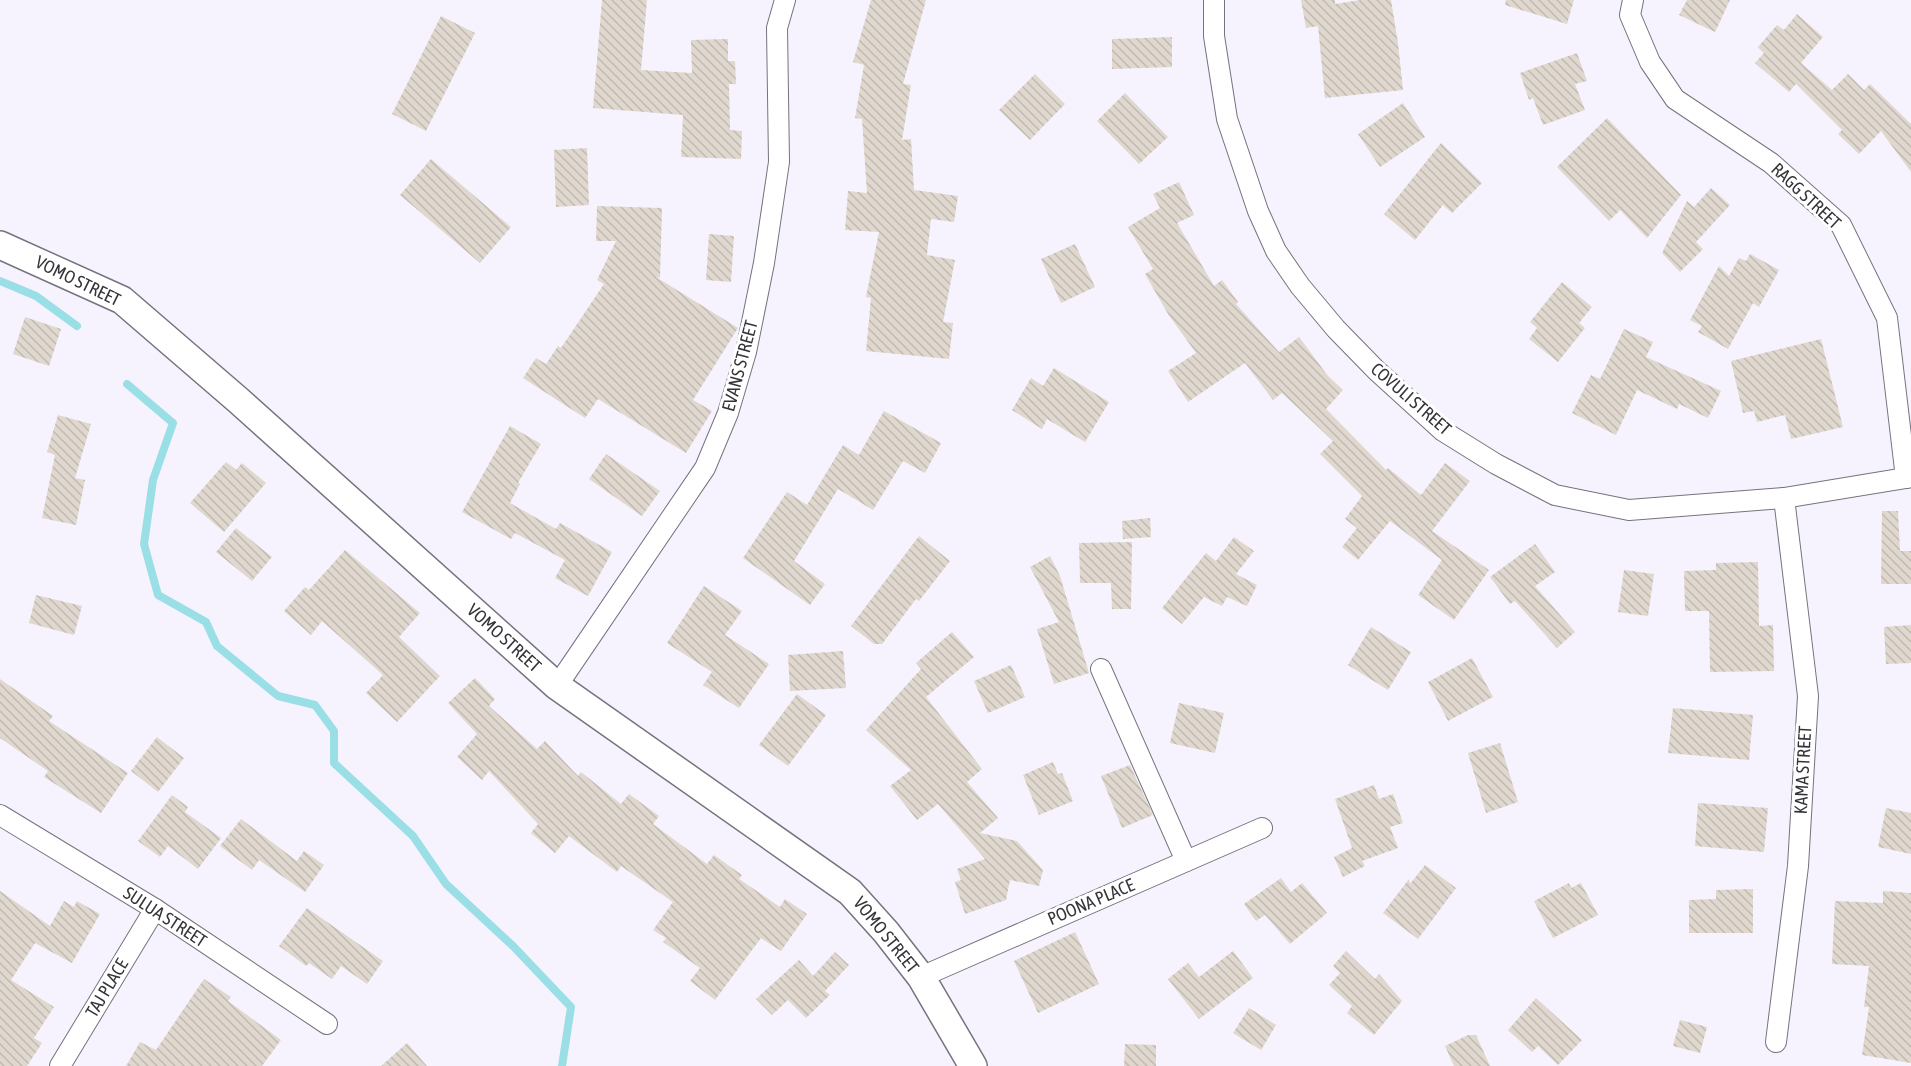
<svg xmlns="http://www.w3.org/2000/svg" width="1911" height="1066" font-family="'Asap Condensed',sans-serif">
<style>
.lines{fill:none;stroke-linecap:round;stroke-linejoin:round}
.stream{stroke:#99dfe5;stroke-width:8}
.building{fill:url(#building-back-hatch)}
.minor-casing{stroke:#75737d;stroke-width:22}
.secondary-casing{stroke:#75737d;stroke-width:30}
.minor{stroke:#fff;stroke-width:20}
.secondary{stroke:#fff;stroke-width:27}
.labels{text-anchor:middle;stroke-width:6;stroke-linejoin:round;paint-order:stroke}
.street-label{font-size:18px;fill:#353439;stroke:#fff}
</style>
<defs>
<pattern id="building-back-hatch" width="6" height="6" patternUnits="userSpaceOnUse" patternTransform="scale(1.5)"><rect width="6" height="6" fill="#e0d8ce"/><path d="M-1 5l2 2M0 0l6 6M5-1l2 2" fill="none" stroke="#c1bab2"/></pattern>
</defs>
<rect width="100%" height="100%" fill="#f6f3fe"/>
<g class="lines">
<g class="stream">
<path d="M0 281 36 296 77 326"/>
<path d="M127 384 173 423 153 480 144 544 158 595 206 622 217 646 278 696 315 705 334 731V763L413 836 446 884 513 946 571 1007 562 1066"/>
</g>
</g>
<g class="building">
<path d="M602 0H647L641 70 692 73 691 40 728 39V61H735L736 84H729L730 130 742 131 741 159 681 157 683 115 593 108Z"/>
<path d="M871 0H926L903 84 911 85 902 140 911 139 914 190 958 196 954 222 931 219 927 255 955 260 943 322 953 323 949 359 866 351 871 298 866 297 879 232 845 230 848 191 867 193 862 119 855 118 864 65 853 62Z"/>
<path d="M1301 0H1335V4L1360 0H1391L1398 43 1403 90 1325 98 1318 26 1306 28Z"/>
<path d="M1506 0H1574L1567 24 1505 5Z"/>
<path d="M1687 0H1730L1715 32 1679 15Z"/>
<path d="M1797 14 1823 37 1801 63 1832 90 1848 74 1864 90 1870 84 1911 124V172L1881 131 1859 154 1838 134 1842 130 1796 84 1789 92 1755 63 1764 53 1758 47 1777 25 1784 30Z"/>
<path d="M441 16 475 33 426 131 392 114Z"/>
<path d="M1172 37V67L1112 69V39Z"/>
<path d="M1577 53 1587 81 1575 84 1585 110 1543 125 1533 98 1529 100 1520 73Z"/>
<path d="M1035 74 1065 104 1030 140 999 110Z"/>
<path d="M1125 93 1168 137 1139 164 1097 121Z"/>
<path d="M1403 103 1425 137 1380 167 1358 134Z"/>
<path d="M1607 118 1681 195 1647 238 1620 210 1609 221 1557 167Z"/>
<path d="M1441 143 1482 183 1452 213 1443 205 1415 240 1384 214Z"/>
<path d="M587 148 589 205 556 207 554 150Z"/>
<path d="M431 159 511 227 480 263 400 195Z"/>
<path d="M1179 182 1194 215 1177 223 1214 286 1222 280 1238 302 1236 304 1279 352 1299 337 1328 376 1343 390 1326 409 1386 470 1388 468 1421 495 1445 463 1470 481 1432 531 1489 570 1454 620 1418 595 1442 560 1390 521 1358 560 1342 547 1357 528 1345 519 1362 496 1320 454 1333 441 1282 393 1273 400 1245 363 1188 402 1168 371 1196 353 1168 314 1145 274 1153 269 1128 227 1160 208 1153 194Z"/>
<path d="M1711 188 1730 205 1696 242 1703 249 1680 272 1662 253 1687 201 1694 207Z"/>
<path d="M597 206 662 208 660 278 656 277 738 328 693 400 712 411 686 453 598 399 585 418 523 378 536 358 546 364 558 346 561 348 604 284 597 280 616 241H596Z"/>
<path d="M709 234 734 236 731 282 706 280Z"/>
<path d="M1075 244 1095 287 1061 303 1041 259Z"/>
<path d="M1750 254 1779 270 1759 307 1753 303 1728 349 1698 332 1702 326 1690 320 1719 266 1729 276 1739 258 1746 261Z"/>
<path d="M1562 282 1592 307 1579 323 1585 328 1558 362 1529 339 1537 328 1530 322Z"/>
<path d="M25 317 61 329 49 366 13 354Z"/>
<path d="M1624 329 1653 342 1646 357 1721 391 1708 418 1679 404 1677 409 1637 390 1616 435 1572 413 1591 375 1600 379Z"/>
<path d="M1821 339 1843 427 1791 439 1785 415 1757 422 1754 411 1743 413 1731 361Z"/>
<path d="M1054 368 1109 402 1085 442 1047 419 1042 429 1012 410 1031 378 1043 386Z"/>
<path d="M884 411 941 443 925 473 903 461 873 510 838 489 794 561 825 584 810 605 743 558 787 492 807 505 843 445 859 455Z"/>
<path d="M58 415 91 424 75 478 85 480 76 525 42 518 55 455 47 452Z"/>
<path d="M510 426 541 444 518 483 520 484 510 503 556 529 560 523 612 552 588 596 555 578 565 560 515 533 511 539 462 512Z"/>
<path d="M606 454 660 491 642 516 589 479Z"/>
<path d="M226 462 236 470 242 463 266 483 224 532 190 503Z"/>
<path d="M1882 511H1898L1900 551H1911V584H1881Z"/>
<path d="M1150 518 1151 537 1123 539 1122 521Z"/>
<path d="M236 528 272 557 252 581 216 552Z"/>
<path d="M919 536 950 561 919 601 916 599 882 644H874L851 626Z"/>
<path d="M1234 537 1254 551 1236 574 1257 585 1247 606 1227 597 1222 606 1204 597 1182 624 1162 608 1206 553 1216 561Z"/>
<path d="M1132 542 1131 609H1112L1111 583H1080L1079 543Z"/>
<path d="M1535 544 1555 572 1535 586 1575 632 1557 648 1515 601 1510 604 1490 577Z"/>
<path d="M345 550 420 613 399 637 440 676 397 722 366 693 383 675 322 621 311 635 284 611 305 587 309 590Z"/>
<path d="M1050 556 1060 576 1089 673 1054 684 1037 629 1059 622 1030 567Z"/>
<path d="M1758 562 1759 626 1773 625 1774 671 1710 672 1709 611H1685L1684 571 1716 570V563Z"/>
<path d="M1624 570 1654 574 1648 616 1618 612Z"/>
<path d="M704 586 742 611 725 635 769 664 739 708 703 685 712 672 667 643Z"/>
<path d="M36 595 82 606 74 635 29 623Z"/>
<path d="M1911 625V663L1886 664 1884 627Z"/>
<path d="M1371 627 1411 652 1388 690 1348 665Z"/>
<path d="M952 632 974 657 926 697 982 769 967 782 998 818 980 833 1017 841 1043 870 1039 886 1010 880 1006 900 965 914 955 882 961 880 957 869 985 859 938 804 917 820 890 786 911 770 866 730 921 669 916 663Z"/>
<path d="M843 651 846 688 790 691 788 655Z"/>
<path d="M1472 658 1493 697 1448 721 1428 682Z"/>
<path d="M1011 665 1025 697 988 713 974 681Z"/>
<path d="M475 678 495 699 489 706 537 749 545 741 578 776 581 772 621 804 629 794 659 816 653 824 707 864 714 855 742 875 739 879 780 907 785 899 807 914 781 951 761 938 715 1000 690 981 700 968 663 942 666 938 653 930 673 902 621 866 617 872 569 836 555 853 531 833 538 824 489 771 482 780 457 757 477 734 448 703Z"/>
<path d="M0 679 53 716 49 721 128 773 101 813 44 777 48 771 0 738Z"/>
<path d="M797 694 826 715 788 766 759 745Z"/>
<path d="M1179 703 1224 713 1215 753 1170 743Z"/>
<path d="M1673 708 1753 715 1749 760 1668 753Z"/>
<path d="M157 737 184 758 158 792 131 771Z"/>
<path d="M1500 743 1518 802 1486 813 1468 753Z"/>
<path d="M1053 762 1058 774 1062 773 1073 801 1039 815 1023 775Z"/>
<path d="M1130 765 1153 815 1122 828 1101 776Z"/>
<path d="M1374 785 1379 799 1393 794 1403 823 1390 827 1398 848 1362 861 1365 866 1343 877 1334 857 1352 848 1335 799Z"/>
<path d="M172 795 188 807 185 812 221 838 198 869 168 846 160 857 138 841Z"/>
<path d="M1698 803 1768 808 1764 852 1695 846Z"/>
<path d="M1886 808 1911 813V854L1878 847Z"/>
<path d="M241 819 297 861 304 851 324 865 305 892 259 860 252 870 220 846Z"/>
<path d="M1425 865 1456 888 1418 939 1383 913 1409 879 1410 884Z"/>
<path d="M1281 878 1291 892 1302 883 1327 913 1290 944 1265 915 1256 921 1244 904Z"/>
<path d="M1569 883 1571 888 1581 883 1598 915 1553 938 1534 901Z"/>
<path d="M1753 889V933H1689V900L1716 899V890Z"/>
<path d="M0 891 50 926 64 901 74 907 77 901 100 914 72 963 35 943 11 980 54 1007 34 1038 42 1043 27 1066H0Z"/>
<path d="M1883 891 1911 893V1063L1862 1055 1869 1007H1864L1869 966 1832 964 1835 901 1883 903Z"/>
<path d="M307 908 383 961 367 984 341 966 332 979 309 963 306 966 279 946Z"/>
<path d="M1075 932 1099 984 1038 1013 1014 961Z"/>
<path d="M1233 951 1253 978 1199 1019 1168 979 1188 963 1199 977Z"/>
<path d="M1346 951 1375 979 1379 974 1402 1001 1374 1035 1347 1013 1352 1006 1329 985 1340 973 1333 966Z"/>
<path d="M835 952 849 965 825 991 830 995 806 1018 788 1000 772 1015 756 999 799 960 813 976Z"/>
<path d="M204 979 231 997 228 1001 281 1040 262 1066H126L140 1042 156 1050Z"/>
<path d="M1536 998 1582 1040 1558 1065 1538 1046 1532 1052 1508 1030Z"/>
<path d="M1249 1008 1276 1025 1261 1050 1233 1033Z"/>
<path d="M1680 1020 1707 1027 1700 1053 1673 1046Z"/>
<path d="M1468 1035H1476L1490 1066H1454L1445 1046Z"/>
<path d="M407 1043 427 1066H381Z"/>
<path d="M1125 1044 1156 1045V1066H1124Z"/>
</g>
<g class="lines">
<defs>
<g id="minor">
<path d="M1214 0V36L1227 119 1258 211 1276 251 1300 286 1336 329 1376 370 1443 431 1496 464 1555 495 1629 510 1784 498 1911 477"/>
<path d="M1633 0 1630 15 1650 62 1675 99 1771 163 1841 225 1887 318 1906 478"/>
<path d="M1101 669 1186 861"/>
<path d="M557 686 705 468 728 413 746 352 764 263 779 162 777 28 785 0"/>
<path d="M0 815 155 909 327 1024"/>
<path d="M921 977 1262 828"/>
<path d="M1776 1042 1798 866 1808 696 1784 498"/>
<path d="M60 1066 155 909"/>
</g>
<path id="secondary" d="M0 245 122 300 238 400 557 686 850 892 886 932 921 977 973 1066"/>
</defs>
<use href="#minor" class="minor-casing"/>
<use href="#secondary" class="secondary-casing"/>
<use href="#minor" class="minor"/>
<use href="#secondary" class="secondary"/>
</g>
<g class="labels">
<g class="street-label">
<text transform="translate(1806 196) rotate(43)" y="6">RAGG STREET</text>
<text transform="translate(78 281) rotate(26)" y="6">VOMO STREET</text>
<text transform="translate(740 366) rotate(-75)" y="6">EVANS STREET</text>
<text transform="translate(1411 399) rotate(41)" y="6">COVULI STREET</text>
<text transform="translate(504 638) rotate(42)" y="6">VOMO STREET</text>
<text transform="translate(1803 770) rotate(-87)" y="6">KAMA STREET</text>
<text transform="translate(1091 902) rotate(-23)" y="6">POONA PLACE</text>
<text transform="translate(165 917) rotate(33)" y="6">SULUA STREET</text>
<text transform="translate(886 935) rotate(51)" y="6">VOMO STREET</text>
<text transform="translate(107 988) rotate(-59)" y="6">TAJ PLACE</text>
</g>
</g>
</svg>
